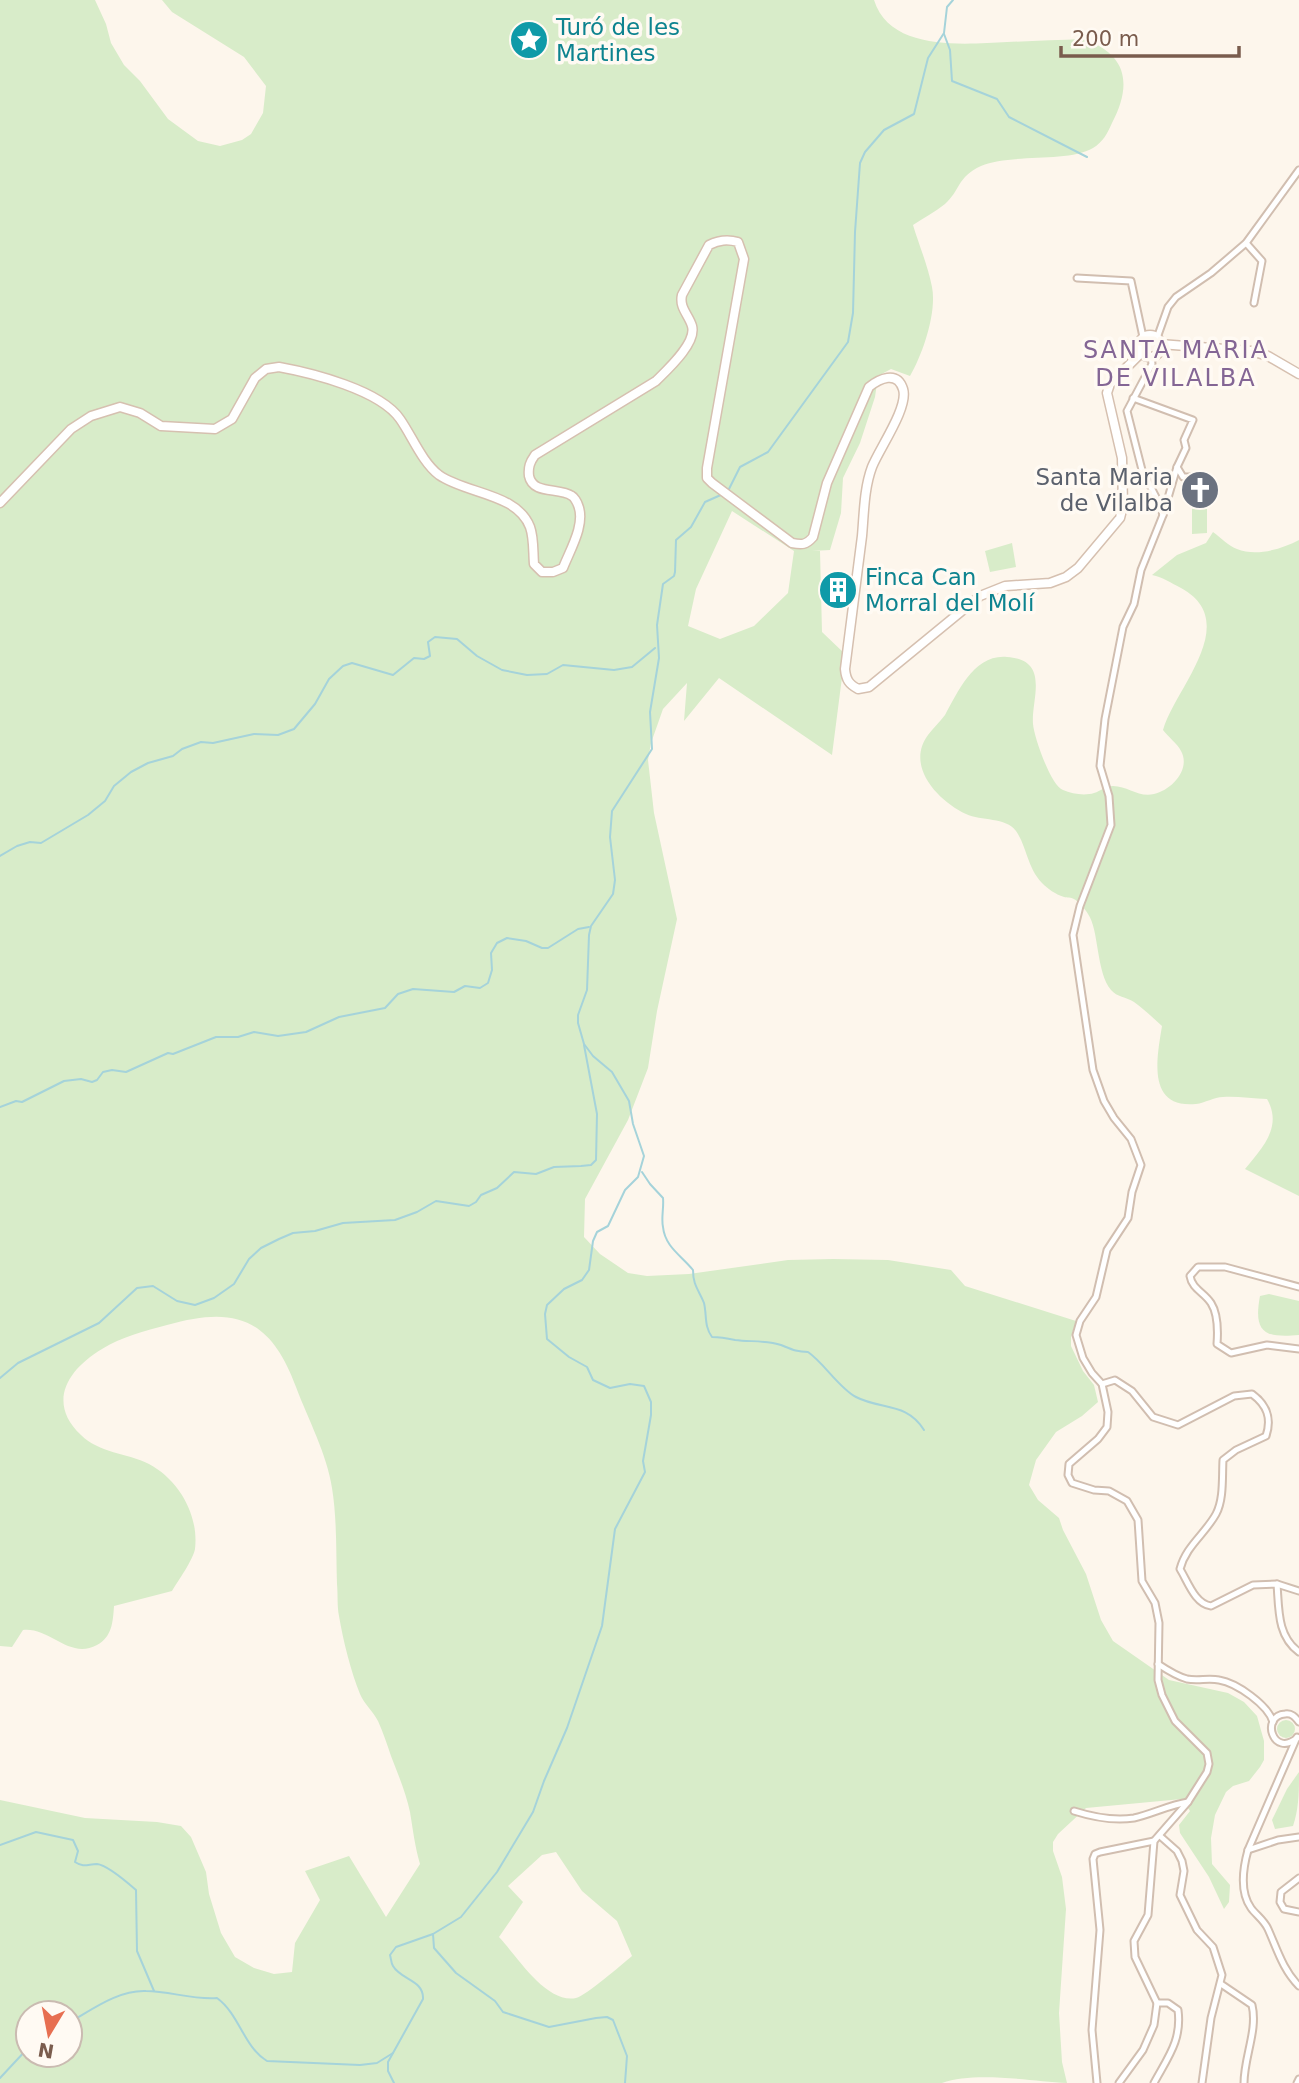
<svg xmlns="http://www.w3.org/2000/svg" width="1299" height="2083" font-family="'DejaVu Sans',sans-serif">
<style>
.green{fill:#d8ecc9;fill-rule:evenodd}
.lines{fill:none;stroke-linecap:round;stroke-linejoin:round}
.stream{stroke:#a5d3da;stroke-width:2}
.street-casing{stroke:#d1beb0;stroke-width:9}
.secondary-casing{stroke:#d6c0b0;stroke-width:11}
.street{stroke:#fff;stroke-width:5}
.secondary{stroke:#fff;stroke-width:8}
.labels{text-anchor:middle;stroke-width:7;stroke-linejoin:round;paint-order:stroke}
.culture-label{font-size:23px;fill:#0d838f;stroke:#fffaf3;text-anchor:start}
.worship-label{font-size:23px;fill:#5b616d;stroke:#fffaf3;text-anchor:end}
.neighbourhood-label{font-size:24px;letter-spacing:2px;fill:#846695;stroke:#fffaf3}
</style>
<rect width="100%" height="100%" fill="#fdf6ec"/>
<g class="green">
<path d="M0 0H95L106 24 111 43 124 65 140 81 168 119 198 141 220 146 242 140 251 134 263 113 266 86 244 57 172 12 162 0H874C890 52 965 44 1007 42 1032 41 1058 40 1083 39 1128 54 1132 85 1112 123 1107 134 1103 142 1093 148 1068 163 1011 153 981 166 957 177 960 191 945 204 935 212 923 218 913 225 919 245 928 266 932 287 937 312 923 354 910 376L891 369 878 376 875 397 860 443 843 478 841 513 830 550 812 551H820L822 632 845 654 832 755 719 678 684 721 687 683 663 709 651 743 648 760 654 813 677 919 657 1011 648 1068 628 1120 585 1199 584 1237 600 1254 628 1273 647 1276 689 1274 788 1260 833 1259 888 1260 951 1270 965 1286 1076 1321 1071 1337V1346L1083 1371 1094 1385 1098 1402 1082 1416 1056 1432 1036 1460 1029 1485 1038 1500 1059 1518 1063 1530 1086 1574 1101 1620 1113 1641 1169 1680 1228 1693 1244 1702 1257 1716 1264 1741V1760L1260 1767 1249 1781 1233 1786 1226 1792 1215 1815 1211 1838 1212 1864 1230 1885 1229 1902 1224 1909 1209 1877 1180 1833 1179 1825 1190 1811 1182 1799 1086 1808 1058 1834 1053 1842V1851L1062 1877 1066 1909 1059 2013 1062 2062 1067 2083C1030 2081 975 2071 942 2083H0V1800L85 1818 157 1822 181 1826 191 1837 206 1872 209 1894 221 1933 235 1957 254 1968 274 1974 292 1972 295 1943 320 1900 305 1871 349 1856 386 1917 420 1864C415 1847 413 1830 410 1812 406 1793 398 1774 391 1756 387 1744 383 1732 378 1721 373 1711 364 1704 360 1694 351 1672 343 1640 339 1616 337 1606 338 1595 337 1584 336 1552 337 1519 332 1488 327 1454 308 1419 296 1387 271 1319 236 1305 167 1325 145 1331 121 1337 102 1349 67 1370 47 1403 81 1435 99 1453 127 1453 149 1464 179 1480 199 1515 195 1549 193 1560 178 1581 172 1591L114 1606C113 1622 112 1637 97 1645 69 1660 50 1627 23 1630L12 1647 0 1646ZM732 511 794 551 788 593 754 626 720 639 688 626 696 589ZM556 1852 582 1891 617 1921 632 1956C621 1965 587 1995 576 1998 546 2004 517 1956 499 1937L523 1902 508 1886 542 1855ZM28 2013H70V2055H28Z"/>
<path d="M1207 502V533L1192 534V503Z"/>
<path d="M1213 532C1221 538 1229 546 1237 549 1256 557 1282 549 1299 540V1196L1245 1169C1262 1148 1283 1127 1267 1099 1253 1099 1237 1096 1223 1097 1214 1097 1205 1103 1196 1104 1146 1109 1157 1057 1162 1026 1153 1018 1144 1009 1134 1002 1126 997 1117 997 1111 990 1096 973 1099 929 1088 914 1086 910 1078 901 1074 899 1071 897 1067 898 1064 897 1055 894 1048 889 1042 883 1027 867 1027 847 1016 831 1006 817 981 821 966 814 938 801 905 766 928 735 933 728 940 722 945 715 958 692 974 654 1007 657 1051 660 1031 699 1033 724 1034 737 1051 786 1063 790 1072 794 1085 796 1094 793 1101 791 1105 786 1113 786 1128 786 1139 798 1154 794 1172 790 1191 769 1181 751 1177 743 1168 737 1163 730 1175 688 1243 622 1181 588 1171 583 1163 577 1152 575L1177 555 1206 543Z"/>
<path d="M1012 543 1016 567 990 572 985 551Z"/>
<path d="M1269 1294 1299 1301V1335C1265 1338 1253 1333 1260 1296Z"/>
<circle cx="1286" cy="1729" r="9"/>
<path d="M1299 1772C1299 1791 1299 1808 1293 1826L1275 1829 1272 1820 1287 1789Z"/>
</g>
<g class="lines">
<g class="stream">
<path d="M944 34 950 50 952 81 997 99 1009 117 1087 157"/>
<path d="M728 491 740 467 768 452 848 342 853 313 855 232 860 163 865 152 884 130 914 114 928 58 944 33 947 7 953 0"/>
<path d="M0 856 17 846 30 842 41 843 88 815 105 801 114 786 131 772 148 763 173 756 182 749 201 742 213 743 254 734 278 735 294 729 315 704 329 679 343 666 352 663 393 675 414 658 424 659 430 656 428 642 435 637 457 639 477 656 502 670 527 675 547 674 563 665 614 670 632 667 655 648"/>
<path d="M0 1107 16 1101 22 1102 64 1081 81 1079 92 1082 97 1080 103 1072 112 1070 126 1072 168 1053 173 1054 216 1037H238L254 1032 278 1036 306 1032 339 1017 385 1008 398 994 413 989 454 992 465 986 480 988 488 983 492 970 491 953 497 943 507 938 526 941 542 948H548L578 929 589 927"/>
<path d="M642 1172 650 1184 663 1198C664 1208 661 1218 663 1227 665 1247 682 1256 693 1270 693 1286 699 1290 704 1303 707 1316 704 1326 712 1337 721 1337 726 1338 735 1340 750 1342 766 1340 781 1345 791 1349 796 1352 808 1352 824 1363 839 1388 856 1397 881 1410 907 1402 924 1430"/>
<path d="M0 1378 18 1363 99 1323 137 1288 153 1286 177 1301 195 1305 214 1298 234 1284 249 1259 261 1248 279 1239 293 1233 315 1231 343 1223 395 1220 417 1212 436 1201 469 1206 476 1202 481 1195 497 1188 514 1172 536 1174 554 1167 581 1166 591 1165 596 1160 597 1114 584 1045"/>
<path d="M0 1845 36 1832 73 1840 78 1851 75 1862C84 1868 88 1864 97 1864 107 1865 128 1883 136 1890L137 1951 154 1991"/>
<path d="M433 1934 434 1948 456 1973 495 2001 503 2012 549 2027 596 2018 607 2017 613 2020 627 2056 625 2083"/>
<path d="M70 2022C93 2009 118 1990 146 1991 170 1991 192 2000 217 1998 240 2015 243 2046 267 2061L360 2065 377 2063 393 2053"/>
<path d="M0 2078 28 2048"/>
<path d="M394 2083 388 2071V2062L423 1999C424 1980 401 1980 393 1966 391 1963 391 1958 390 1955L396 1947 433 1934 461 1917 497 1872 533 1812 544 1781 567 1728 602 1626 615 1529 645 1472 643 1461 651 1415V1402L644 1386 630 1384 610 1388 593 1380 587 1367 569 1357 547 1339 545 1314 547 1305 564 1289 582 1280 589 1270 593 1241 597 1232 608 1226 625 1190 638 1177 644 1156 633 1124 629 1101 612 1072 593 1056 584 1044 578 1023V1015L587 990 589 935 591 926 613 894 615 880 610 837 612 811 652 749 650 712 659 658 657 625 663 584 674 576 675 572 676 540 691 527 705 502 723 494"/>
</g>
<defs>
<g id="street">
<path d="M1246 243 1262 261 1254 303"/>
<path d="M1077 278 1131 281 1143 337"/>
<path d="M1157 338 1168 307 1176 297 1211 273 1246 243 1299 170"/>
<path d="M1151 356 1152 364 1127 411 1142 470 1160 505 1163 515"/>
<path d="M1177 467 1183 477H1202"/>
<path d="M1299 1287 1225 1267H1198L1190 1276C1192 1289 1204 1292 1211 1303 1218 1314 1218 1331 1217 1344L1231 1353 1267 1345 1299 1349"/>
<path d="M1102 1384 1115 1380 1132 1391 1153 1417 1178 1425 1234 1396 1252 1394C1267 1405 1272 1418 1266 1436L1236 1450 1223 1460C1222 1477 1224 1499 1216 1514 1205 1534 1186 1546 1180 1569 1188 1582 1195 1604 1211 1606L1253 1585 1277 1584 1299 1591"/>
<path d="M1277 1584C1279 1609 1277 1636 1299 1652"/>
<path d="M1158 1664C1167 1670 1176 1676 1187 1679 1197 1681 1209 1678 1219 1680 1237 1683 1268 1705 1273 1722"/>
<path d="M1297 1737 1248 1850C1243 1868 1239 1891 1251 1908 1256 1915 1264 1920 1268 1929 1277 1949 1283 1970 1299 1986"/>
<path d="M1297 1738C1273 1758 1260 1716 1285 1714 1292 1713 1295 1717 1299 1722"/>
<path d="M1074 1811C1093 1817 1115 1821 1134 1818 1152 1814 1169 1805 1188 1802"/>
<path d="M1160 1836 1177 1851 1182 1861 1184 1871 1180 1895 1197 1930 1213 1947 1222 1975 1211 2018 1202 2083"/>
<path d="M1248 1850 1278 1840 1299 1837"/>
<path d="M1299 1878 1281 1892 1280 1902 1284 1909 1299 1912"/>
<path d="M1221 1984 1252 2005C1258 2030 1244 2057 1244 2083"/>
<path d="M1097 2083 1092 2030 1100 1930 1093 1859 1095 1854 1100 1852 1154 1841"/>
<path d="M1119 2083 1143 2050 1154 2025 1157 2003 1135 1957 1134 1941 1148 1915 1154 1841 1188 1802 1207 1772 1209 1764 1207 1753 1175 1721 1162 1695 1158 1680 1159 1623 1155 1603 1142 1581 1138 1520 1127 1501 1109 1491 1094 1490 1072 1483 1068 1475 1069 1464 1098 1439 1107 1427 1108 1412 1102 1384 1092 1373 1083 1358 1076 1335 1080 1321 1096 1297 1107 1250 1128 1218 1132 1192 1141 1165 1131 1139 1114 1118 1104 1101 1093 1070 1073 935 1080 906 1111 825 1109 796 1100 766 1105 719 1123 627 1134 604 1141 570 1163 515 1177 467 1186 448 1184 440 1193 420 1133 398"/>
<path d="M1154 2083C1168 2057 1182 2040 1178 2010L1168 2003H1157"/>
<path d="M1297 2083 1299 2079"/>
</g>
<g id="secondary">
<circle cx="1150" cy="346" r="11"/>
<path d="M1160 344 1251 351 1268 356 1299 374"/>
<path d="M0 503 71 429 91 416 120 407 140 413 161 426 215 429 232 419 255 378 266 369 279 367C312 373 380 390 400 419 412 436 422 462 439 475 466 494 517 493 530 527 534 538 533 552 534 564L542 572H553L563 568C570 550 586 524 578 505 577 502 574 497 572 496 559 487 533 495 529 476 528 467 530 462 535 455L656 381C667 370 697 343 692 326 689 315 679 308 682 295L709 245C719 240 727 239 738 242L744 259 707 468V478L712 483 792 543C802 545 806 545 813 537L827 483 869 387C879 379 897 370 903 389 909 407 879 449 872 467 864 488 864 514 862 536 856 580 851 625 845 669 846 680 849 684 858 689L869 687 980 596 1005 586 1050 583 1066 577 1078 568 1120 518 1123 506 1122 458 1107 393 1110 384 1141 353"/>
</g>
</defs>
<use href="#street" class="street-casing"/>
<use href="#secondary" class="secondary-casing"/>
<use href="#street" class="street"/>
<use href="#secondary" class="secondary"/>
</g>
<defs>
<symbol id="sight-disc" viewBox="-11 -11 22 22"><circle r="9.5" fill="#0f9aa8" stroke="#fffaf3"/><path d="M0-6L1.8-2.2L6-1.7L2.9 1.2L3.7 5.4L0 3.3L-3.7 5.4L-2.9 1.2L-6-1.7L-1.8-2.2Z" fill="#fff"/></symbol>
<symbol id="church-disc" viewBox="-11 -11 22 22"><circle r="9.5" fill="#6b7280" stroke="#fffaf3"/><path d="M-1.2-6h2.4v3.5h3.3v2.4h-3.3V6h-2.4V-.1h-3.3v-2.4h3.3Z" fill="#fff"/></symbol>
<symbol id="building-disc" viewBox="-11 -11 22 22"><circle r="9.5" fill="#0f9aa8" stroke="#fffaf3"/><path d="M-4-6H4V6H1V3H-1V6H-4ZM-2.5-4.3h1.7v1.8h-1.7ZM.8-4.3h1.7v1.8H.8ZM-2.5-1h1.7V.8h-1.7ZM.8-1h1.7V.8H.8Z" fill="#fff"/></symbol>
</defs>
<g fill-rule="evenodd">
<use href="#sight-disc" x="507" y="18" width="44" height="44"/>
<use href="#church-disc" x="1178" y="468" width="44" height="44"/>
<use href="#building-disc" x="816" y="568" width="44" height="44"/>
</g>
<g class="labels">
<g class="culture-label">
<text x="556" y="35">Turó de les<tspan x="556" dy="26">Martines</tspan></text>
<text x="865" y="585">Finca Can<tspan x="865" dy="26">Morral del Molí</tspan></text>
</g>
<g class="worship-label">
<text x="1173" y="485">Santa Maria<tspan x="1173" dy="26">de Vilalba</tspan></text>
</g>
<g class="neighbourhood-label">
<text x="1176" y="358">SANTA MARIA<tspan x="1176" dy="28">DE VILALBA</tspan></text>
</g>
</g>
<g transform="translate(49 2034) rotate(190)"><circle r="33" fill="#fffaf3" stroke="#cabbb1" stroke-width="2"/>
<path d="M0-5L12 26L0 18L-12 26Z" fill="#e76f51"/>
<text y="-10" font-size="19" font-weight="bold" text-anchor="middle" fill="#7a5c4d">N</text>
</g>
<path d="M1061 46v10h178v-10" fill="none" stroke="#7a5c4d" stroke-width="3.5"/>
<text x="1072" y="46" font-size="21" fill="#7a5c4d" stroke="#fffaf3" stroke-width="5" paint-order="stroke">200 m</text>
</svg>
